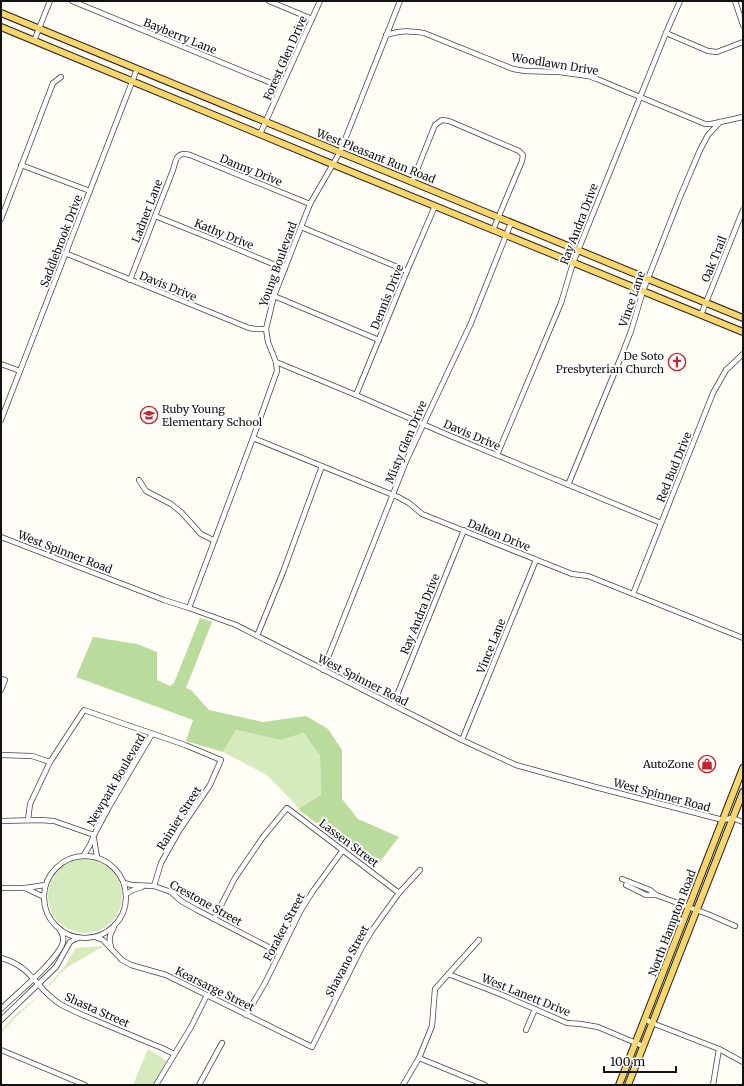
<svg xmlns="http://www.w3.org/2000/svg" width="744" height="1086" font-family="Merriweather,serif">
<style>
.green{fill:#d5ebbd}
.forest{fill:#b9dc9c}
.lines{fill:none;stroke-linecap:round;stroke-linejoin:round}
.minor-casing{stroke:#444;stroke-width:6}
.major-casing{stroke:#222;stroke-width:8}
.minor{stroke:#fff;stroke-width:4.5}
.major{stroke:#f9d66b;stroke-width:6}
.labels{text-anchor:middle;stroke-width:4;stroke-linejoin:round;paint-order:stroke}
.street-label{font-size:11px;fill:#111;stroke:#fff}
.poi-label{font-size:11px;fill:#111;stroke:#fff;text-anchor:end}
</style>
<rect width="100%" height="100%" fill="#fffdf5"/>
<g class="green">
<path d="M236 730 281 740 302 733 320 754 321 795 298 809 295 804 267 775 223 752Z"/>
<circle cx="85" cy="896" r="37"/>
<path d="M104 946 66 968 48 987 49 984 64 967 76 948Z"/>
<path d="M41 994 17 1016 1 1033V1031L15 1015Z"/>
<path d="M148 1049 167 1061 153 1085H133Z"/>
</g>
<path class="forest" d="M200 618 212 622 186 688 191 690 209 710 263 722 306 716 328 729 342 750V799L358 819 399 837 375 868 298 809 321 795 320 755 303 733 281 740 236 730 223 752 186 741 193 720 76 677 93 637 137 644 157 652V680L170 686 174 683Z"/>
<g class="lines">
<defs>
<g id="minor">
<path d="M72 1 281 87"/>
<path d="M269 1 312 19"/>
<path d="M735 1 743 25"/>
<path d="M666 33 708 51 717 52 743 42"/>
<path d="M386 35C401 30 408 31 424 33L513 69 525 71 559 72 588 76 597 79 705 124H711L743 117"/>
<path d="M34 41 50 1"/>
<path d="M260 134 320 1"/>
<path d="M21 165 90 191"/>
<path d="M412 182 435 125 442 120 449 121 519 151 523 155 522 161 493 230"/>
<path d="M155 216 215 240 285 269"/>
<path d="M1 219 53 83 61 77"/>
<path d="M301 227 407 271"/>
<path d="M65 253 249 328 255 329H266"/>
<path d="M130 280 173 170C176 160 176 151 190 155L310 204"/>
<path d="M274 296 379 340"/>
<path d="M701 315 743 210"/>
<path d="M276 362 356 395 448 435 661 523"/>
<path d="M1 364 20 371"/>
<path d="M356 395 407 271 435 206"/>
<path d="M1 420 137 69"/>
<path d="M253 438 398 497 409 503 422 514 572 574 588 576 743 638"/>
<path d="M497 455 561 303 573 263 666 33 680 1"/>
<path d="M139 480 146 491 171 504 181 512 201 534 213 540"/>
<path d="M568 485 621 357 631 331 643 291 680 197 700 150 708 135 720 122"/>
<path d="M1 537 164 600 189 608 236 625 393 705 462 740 516 765 595 787 723 820 732 818 743 822"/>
<path d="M633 594 713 393 726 370 743 354"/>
<path d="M189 608 253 438 277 371 276 362 268 342 266 329 274 296 310 204 340 152 400 1"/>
<path d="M257 636 283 572 322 466"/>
<path d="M323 670 407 459 471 323 511 223"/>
<path d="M1 679 5 680 1 690"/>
<path d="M393 705 464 530"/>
<path d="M462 740 536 560"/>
<path d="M1 755 32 756 50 762"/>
<path d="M28 820 30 804 50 762 84 710 185 745 221 760 210 785 179 831 161 863 154 886"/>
<path d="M1 821 40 820 54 821 94 835"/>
<path d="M94 839 97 857"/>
<path d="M84 855 90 845 94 835 109 807 152 734"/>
<circle cx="85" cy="897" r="41"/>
<path d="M622 879 650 890 656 895 710 915 735 926"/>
<path d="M124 883 132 885 154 886 171 892 181 901 197 910 280 953"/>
<path d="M626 885 646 895H656"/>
<path d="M1 888H25L45 885"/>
<path d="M25 888 44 897"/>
<path d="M126 894 133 890 142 887"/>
<path d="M214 919 235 878 263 837 287 808 399 893"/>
<path d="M95 937 103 940 122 960 131 965 166 975 312 1047 362 947 373 929 399 893 420 870"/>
<path d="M111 947C108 938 110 935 114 927"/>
<path d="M1 958C32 966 36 989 60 1004 72 1011 85 1016 97 1021 118 1030 140 1039 162 1048L174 1054"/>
<path d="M448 974 500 994 567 1023 581 1024 598 1027 643 1046"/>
<path d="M1 1009C15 995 59 959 63 942 64 937 63 934 60 930"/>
<path d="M246 1015 265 983 301 910 313 891 343 850"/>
<path d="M645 1019 652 1023 719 1049 743 1062"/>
<path d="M1 1020 56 967 70 942 73 940 78 938"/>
<path d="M526 1030 535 1009"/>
<path d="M1 1050 85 1085"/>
<path d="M419 1058 485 1085"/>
<path d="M156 1085 191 1027 207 995"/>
<path d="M199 1085 222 1043"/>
<path d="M403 1085 419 1058 432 1026 435 989 479 940"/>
<path d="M713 1085 719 1049"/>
</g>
<g id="major">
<path d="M1 13 743 318"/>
<path d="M1 27 332 164 743 332"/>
<path d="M619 1085 743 768"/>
<path d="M628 1085 743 792"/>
</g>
</defs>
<use href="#minor" class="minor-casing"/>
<use href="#major" class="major-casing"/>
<use href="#minor" class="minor"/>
<use href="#major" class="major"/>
</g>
<defs>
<symbol id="church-ring" viewBox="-11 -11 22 22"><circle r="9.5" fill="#fff" stroke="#c4262e" stroke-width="1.5"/><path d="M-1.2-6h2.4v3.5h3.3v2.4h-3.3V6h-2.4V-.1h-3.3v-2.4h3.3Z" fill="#c4262e"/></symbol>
<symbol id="school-ring" viewBox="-11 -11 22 22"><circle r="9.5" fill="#fff" stroke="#c4262e" stroke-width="1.5"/><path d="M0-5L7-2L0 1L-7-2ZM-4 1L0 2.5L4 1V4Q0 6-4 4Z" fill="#c4262e"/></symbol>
<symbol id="shop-ring" viewBox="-11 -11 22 22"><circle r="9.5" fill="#fff" stroke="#c4262e" stroke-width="1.5"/><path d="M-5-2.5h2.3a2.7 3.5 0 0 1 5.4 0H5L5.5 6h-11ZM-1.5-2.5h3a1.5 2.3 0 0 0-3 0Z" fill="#c4262e"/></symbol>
</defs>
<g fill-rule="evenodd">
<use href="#church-ring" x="667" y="352" width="20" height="20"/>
<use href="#school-ring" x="139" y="405" width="20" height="20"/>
<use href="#shop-ring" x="697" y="754" width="20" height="20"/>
</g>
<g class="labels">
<g class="street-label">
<text transform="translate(180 36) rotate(22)" y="4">Bayberry Lane</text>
<text transform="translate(285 58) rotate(-66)" y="4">Forest Glen Drive</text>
<text transform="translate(555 64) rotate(9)" y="4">Woodlawn Drive</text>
<text transform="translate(376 156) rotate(22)" y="4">West Pleasant Run Road</text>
<text transform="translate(251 170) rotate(22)" y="4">Danny Drive</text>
<text transform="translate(147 211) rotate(-69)" y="4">Ladner Lane</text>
<text transform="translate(579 224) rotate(-69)" y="4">Ray Andra Drive</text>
<text transform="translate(224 234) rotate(22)" y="4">Kathy Drive</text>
<text transform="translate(61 241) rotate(-69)" y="4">Saddlebrook Drive</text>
<text transform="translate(714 259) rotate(-68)" y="4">Oak Trail</text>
<text transform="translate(278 264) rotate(-70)" y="4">Young Boulevard</text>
<text transform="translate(168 286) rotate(22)" y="4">Davis Drive</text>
<text transform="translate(387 297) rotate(-68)" y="4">Dennis Drive</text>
<text transform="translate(632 299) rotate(-71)" y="4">Vince Lane</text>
<text transform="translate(472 435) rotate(23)" y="4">Davis Drive</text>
<text transform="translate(406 442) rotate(-67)" y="4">Misty Glen Drive</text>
<text transform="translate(674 467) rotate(-68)" y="4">Red Bud Drive</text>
<text transform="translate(499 535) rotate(22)" y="4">Dalton Drive</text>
<text transform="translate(65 552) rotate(21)" y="4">West Spinner Road</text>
<text transform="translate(420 614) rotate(-68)" y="4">Ray Andra Drive</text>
<text transform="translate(491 646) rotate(-68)" y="4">Vince Lane</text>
<text transform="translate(363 680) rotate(27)" y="4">West Spinner Road</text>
<text transform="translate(116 780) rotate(-60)" y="4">Newpark Boulevard</text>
<text transform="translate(662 795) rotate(15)" y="4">West Spinner Road</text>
<text transform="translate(179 818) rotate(-58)" y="4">Rainier Street</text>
<text transform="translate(349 843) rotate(37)" y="4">Lassen Street</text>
<text transform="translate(206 903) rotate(29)" y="4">Crestone Street</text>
<text transform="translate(672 923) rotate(-69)" y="4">North Hampton Road</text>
<text transform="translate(284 927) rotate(-62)" y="4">Foraker Street</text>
<text transform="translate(347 961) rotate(-62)" y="4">Shavano Street</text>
<text transform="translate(215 989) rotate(26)" y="4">Kearsarge Street</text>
<text transform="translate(526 995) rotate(22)" y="4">West Lanett Drive</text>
<text transform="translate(97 1010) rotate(24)" y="4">Shasta Street</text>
</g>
<g class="poi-label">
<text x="664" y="360">De Soto<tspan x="664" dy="13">Presbyterian Church</tspan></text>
<text x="162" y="413" text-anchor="start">Ruby Young<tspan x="162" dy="13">Elementary School</tspan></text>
<text x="694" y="768">AutoZone</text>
</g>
</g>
<rect width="744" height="1086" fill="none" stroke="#111111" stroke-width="4"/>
<path d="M604 1066v6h72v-6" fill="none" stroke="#111111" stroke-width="2"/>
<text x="610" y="1066" font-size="12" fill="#111111" stroke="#ffffff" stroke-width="3" paint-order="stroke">100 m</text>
</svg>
